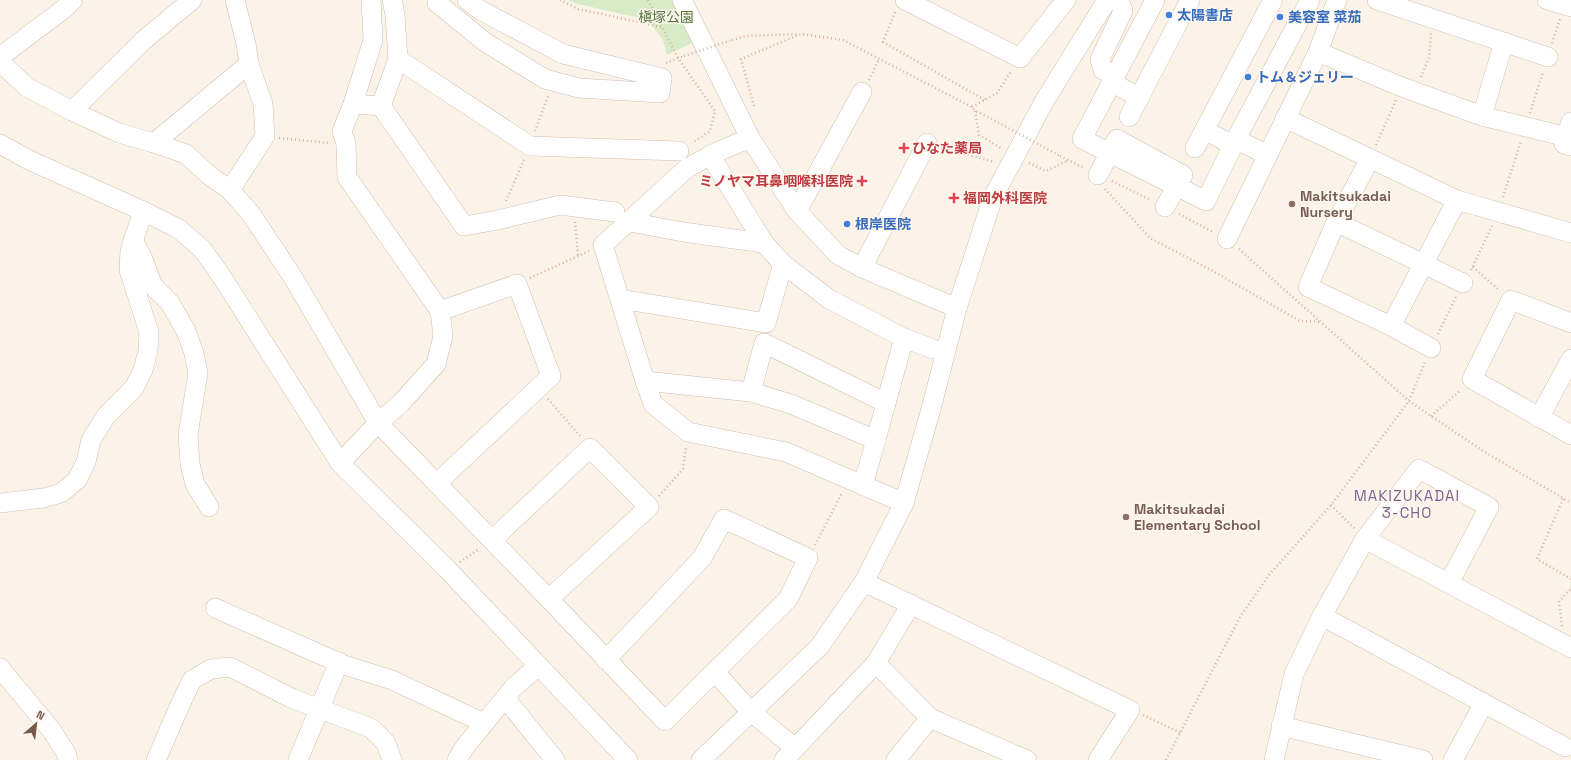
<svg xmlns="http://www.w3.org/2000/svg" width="1571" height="760" font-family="'Space Grotesk','Noto Sans JP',sans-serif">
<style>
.green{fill:#d7ebc6}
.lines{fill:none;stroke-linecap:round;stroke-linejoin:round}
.minor-casing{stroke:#d1bdb0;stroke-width:20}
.path{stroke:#d7b4a3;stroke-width:2.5;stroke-dasharray:1 3;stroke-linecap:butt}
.minor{stroke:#fff;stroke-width:19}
.path-bridge{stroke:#d7b4a3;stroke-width:2.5;stroke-dasharray:1 3;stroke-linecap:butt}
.shop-dot{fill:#3f7fe0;stroke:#fff8ef;stroke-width:1.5}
.health-dot{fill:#e0444e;stroke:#fff8ef;stroke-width:1.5}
.education-dot{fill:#8d6e63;stroke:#fff8ef;stroke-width:1.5}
.labels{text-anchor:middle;stroke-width:3;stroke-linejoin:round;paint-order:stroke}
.shop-label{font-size:14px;font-weight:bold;fill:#366cbe;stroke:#fff8ef;text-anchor:start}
.park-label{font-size:14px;fill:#547741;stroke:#fff8ef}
.health-label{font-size:14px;font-weight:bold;fill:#be3a42;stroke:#fff8ef;text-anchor:start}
.education-label{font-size:14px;font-weight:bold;fill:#785e54;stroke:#fff8ef;text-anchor:start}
.neighbourhood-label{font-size:15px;letter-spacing:1px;fill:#806493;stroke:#fff8ef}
</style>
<rect width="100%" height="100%" fill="#fcf3e8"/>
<path class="green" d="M568 0H677L694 42 667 55 663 40 648 20 578 4Z"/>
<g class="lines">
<defs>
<g id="minor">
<path d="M392 0 395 15 398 59"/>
<path d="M437 0V3L485 42 545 79 579 88 660 93 662 78 563 54 480 10 467 0"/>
<path d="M682 0 750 138 797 211 838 255 862 268 957 308"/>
<path d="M905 0 1020 58 1066 0"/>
<path d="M1155 0 1082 139 1206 201 1236 139 1310 0"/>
<path d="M1377 0 1548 57"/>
<path d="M1547 0 1571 7"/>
<path d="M1318 52 1402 87 1482 116 1567 137"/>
<path d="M0 57 65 8 73 0"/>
<path d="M0 62 27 87 72 111 119 133 154 143 186 154 210 176 230 190 251 214 294 279 378 423 549 599 665 721 788 599 808 558 724 519 702 558 606 660"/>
<path d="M1115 75 1103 70 1100 59 1123 11 1119 0"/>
<path d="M1111 82 1140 98"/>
<path d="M353 104 381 106 464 226 498 220 560 205 615 212"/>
<path d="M381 106 398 59 530 146 679 151"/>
<path d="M72 111 144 40 192 0"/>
<path d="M1482 116 1504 42"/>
<path d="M1129 117 1190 0"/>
<path d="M1285 118 1457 200 1571 233"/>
<path d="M1205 130 1234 146"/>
<path d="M750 138 715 153 687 168 603 245 645 381 653 404 688 432 786 452 904 503"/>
<path d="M1236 139 1267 155"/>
<path d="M154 143 249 64"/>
<path d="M0 144 29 160 143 211 179 229 202 249 222 277 340 463 448 570 628 760"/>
<path d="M1570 146 1564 144 1571 122"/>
<path d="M1195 148 1273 0"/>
<path d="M710 155 764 243 783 264 829 299 904 338 933 349"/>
<path d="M1370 159 1336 222 1463 283"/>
<path d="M1098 175 1117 139 1183 175 1165 207"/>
<path d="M230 190 265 136 263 104 249 64 246 44 235 0"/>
<path d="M797 211 862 92"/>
<path d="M630 222 683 232 764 243"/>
<path d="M1336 222 1308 287 1391 326 1457 200"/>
<path d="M1227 239 1318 52 1337 0"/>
<path d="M133 240 143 259 153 286 170 303 186 331 194 353 198 373 188 434 190 464 195 484 209 507"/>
<path d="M862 268 927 143"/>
<path d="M620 299 766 323 783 264"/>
<path d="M1571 323 1511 300 1472 379 1571 435"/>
<path d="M1391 326 1431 348"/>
<path d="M645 381 751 392"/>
<path d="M1539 418 1571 359"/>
<path d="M876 440 886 403"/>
<path d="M340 463 378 423 401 403 436 364 443 336 440 311 347 177 346 144 342 131 353 104 373 40 371 0"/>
<path d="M437 483 551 376 517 284 440 311"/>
<path d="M863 485 876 440 791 404 751 392 764 343 886 403 904 338"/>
<path d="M0 503 44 498 61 493 77 480 86 462 91 440 106 416 134 388 143 370 148 351 149 332 129 270 130 251 143 211"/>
<path d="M1365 539 1571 648"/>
<path d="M492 540 590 448 649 507 549 599"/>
<path d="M864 582 1130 710 1098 760"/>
<path d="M215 608 344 665 392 680 484 723"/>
<path d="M1322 616 1565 747"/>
<path d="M876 663 930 718 1027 760"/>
<path d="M0 668 52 731 66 753 68 760"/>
<path d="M715 672 750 711 795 748"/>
<path d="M505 698 555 760"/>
<path d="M1281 726 1423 760"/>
<path d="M156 760 180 705 192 680 211 669 230 667 291 698 371 728 386 743 392 760"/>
<path d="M298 760 339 662"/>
<path d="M457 760 464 748 514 687 538 666"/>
<path d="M701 760 820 646 864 582 904 503 931 409 957 308 993 197 1045 100 1107 0"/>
<path d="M784 760 876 663 911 604"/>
<path d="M896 760 930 718"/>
<path d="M1274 760 1294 674 1322 616 1365 539 1419 469 1489 507 1449 583"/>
<path d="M1453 760 1484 703"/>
</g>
</defs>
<use href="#minor" class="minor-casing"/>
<g class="path">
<path d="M560 0 578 9 661 27"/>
<path d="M648 0 678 58 715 111 710 131 692 143"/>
<path d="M895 12 883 42 985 100"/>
<path d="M732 40 746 36 799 34"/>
<path d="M1552 43 1560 19"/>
<path d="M666 63 684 56"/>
<path d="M1421 77 1429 58 1431 33"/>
<path d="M869 80 879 59"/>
<path d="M754 106 741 59 801 34 843 40 972 107 975 111 984 115"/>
<path d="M972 107 997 93 1012 70"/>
<path d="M975 111 979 135 1001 148"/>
<path d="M1530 113 1543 72"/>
<path d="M535 131 548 96"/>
<path d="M279 138 330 143"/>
<path d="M1376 145 1396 100"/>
<path d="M941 147 994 162"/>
<path d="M1060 156 1084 168"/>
<path d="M1029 163 1046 171 1069 160"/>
<path d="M1112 181 1151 200"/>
<path d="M1105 189 1150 238 1211 270 1300 321 1319 322"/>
<path d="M1503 197 1521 141"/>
<path d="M506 201 524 160"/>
<path d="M1179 214 1213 232"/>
<path d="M575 222 578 255"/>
<path d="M1239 249 1409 401 1480 449 1571 503"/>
<path d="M1473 267 1500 291"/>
<path d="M1471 270 1492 226"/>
<path d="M530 278 589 251"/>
<path d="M1438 334 1456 297"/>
<path d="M548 399 580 436"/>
<path d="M1431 416 1461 390"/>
<path d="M659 496 683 469 686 446"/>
<path d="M1563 499 1537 559 1571 579"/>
<path d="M1331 505 1355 529"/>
<path d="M815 545 842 493"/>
<path d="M460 562 479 549"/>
<path d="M1562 626 1559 602 1569 590H1571"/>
<path d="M1143 715 1181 733"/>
<path d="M1166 760 1240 617 1269 575 1331 505 1409 401 1425 362"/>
</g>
<use href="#minor" class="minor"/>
<g class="path-bridge">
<path d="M684 56 732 40"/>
<path d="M984 115 1060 156"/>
</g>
</g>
<g class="shop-dot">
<circle cx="1169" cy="15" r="4"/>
<circle cx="1280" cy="17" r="4"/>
<circle cx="1248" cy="77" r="4"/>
<circle cx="847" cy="224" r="4"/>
</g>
<g class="health-dot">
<path d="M902 142h4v4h4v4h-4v4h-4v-4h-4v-4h4z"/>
<path d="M860 175h4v4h4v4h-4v4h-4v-4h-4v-4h4z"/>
<path d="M952 192h4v4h4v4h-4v4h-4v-4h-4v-4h4z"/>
</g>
<g class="education-dot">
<circle cx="1292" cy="204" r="4"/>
<circle cx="1126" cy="517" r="4"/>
</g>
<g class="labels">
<g class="shop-label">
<text x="1177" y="20">太陽書店</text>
<text x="1288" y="22">美容室 菜茄</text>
<text x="1256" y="82">トム＆ジェリー</text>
<text x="855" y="229">根岸医院</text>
</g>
<g class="park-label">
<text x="666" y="22">槇塚公園</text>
</g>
<g class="health-label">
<text x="912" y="153">ひなた薬局</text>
<text x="853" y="186" text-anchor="end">ミノヤマ耳鼻咽喉科医院</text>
<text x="963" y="203">福岡外科医院</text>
</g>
<g class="education-label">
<text x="1300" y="201">Makitsukadai<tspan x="1300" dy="16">Nursery</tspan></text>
<text x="1134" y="514">Makitsukadai<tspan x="1134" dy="16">Elementary School</tspan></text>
</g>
<g class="neighbourhood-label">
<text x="1407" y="501">MAKIZUKADAI<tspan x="1407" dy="17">3-CHO</tspan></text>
</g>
</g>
<g transform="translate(36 724) rotate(28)" stroke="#fff8ef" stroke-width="3" paint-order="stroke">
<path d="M0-3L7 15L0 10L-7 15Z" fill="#77594c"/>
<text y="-6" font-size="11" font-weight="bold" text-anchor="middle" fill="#77594c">N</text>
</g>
</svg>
